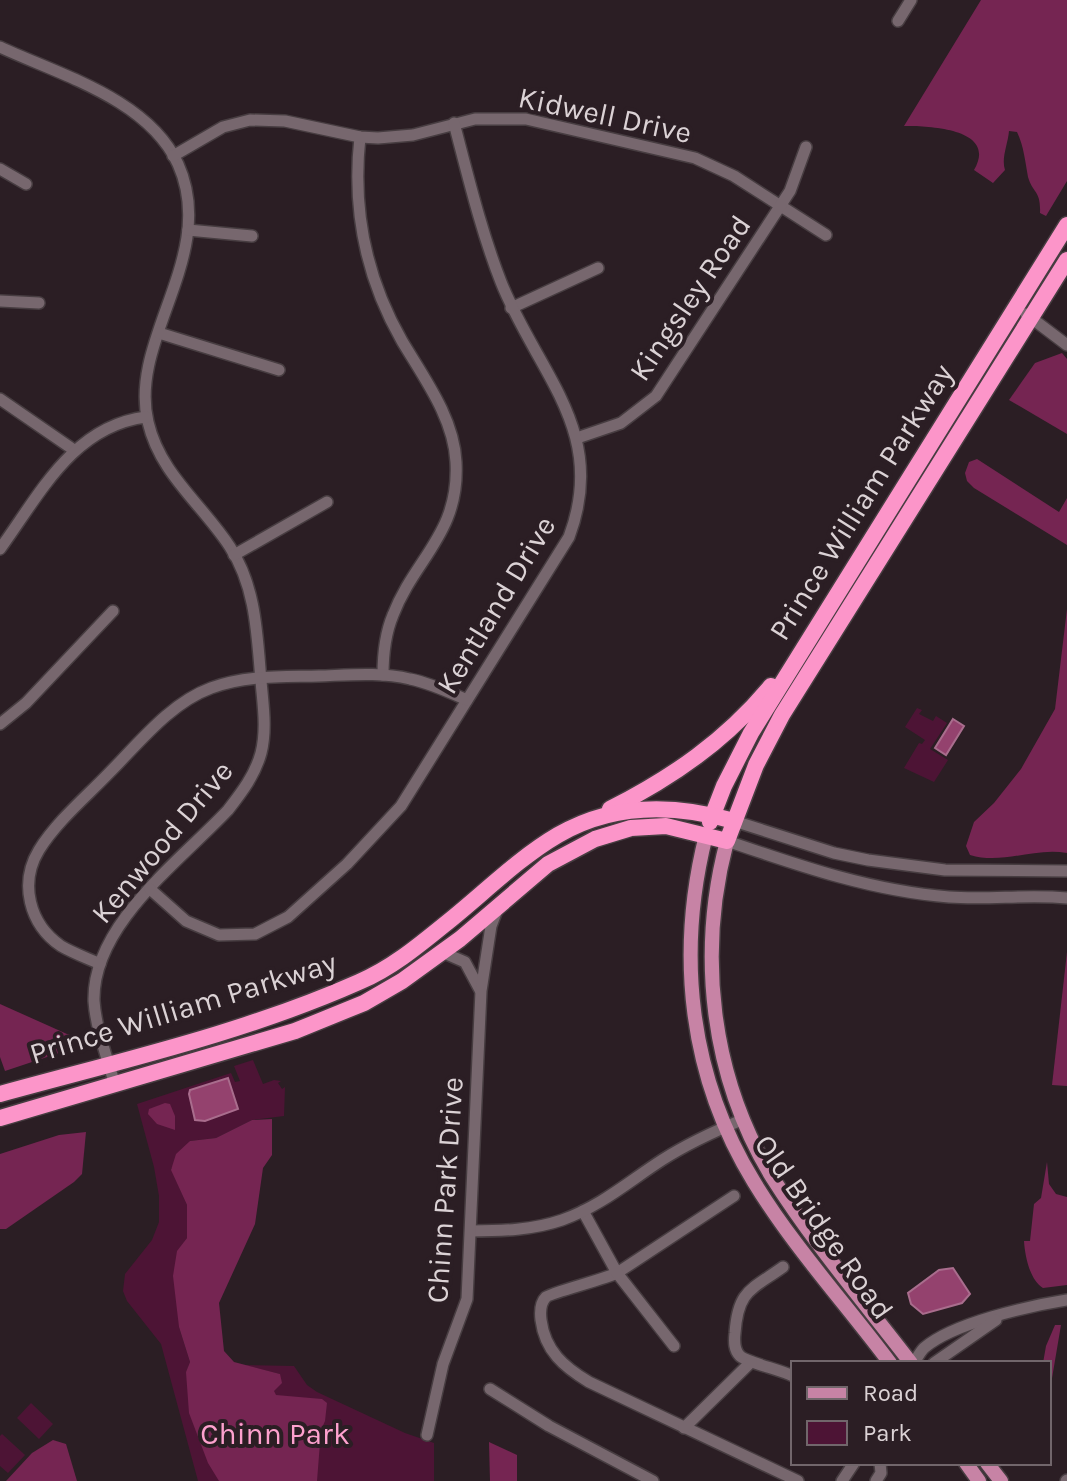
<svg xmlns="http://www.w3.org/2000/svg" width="1067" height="1481" font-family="Karla,sans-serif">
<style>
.green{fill:#4d1435}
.forest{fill:#752552}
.water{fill:#94426e;stroke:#a96d8d;stroke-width:2}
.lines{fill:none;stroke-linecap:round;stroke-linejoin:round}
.minor-casing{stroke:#473d41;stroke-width:14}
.major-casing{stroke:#473d41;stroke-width:17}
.highway-casing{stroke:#473d41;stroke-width:19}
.minor{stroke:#77676e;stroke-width:11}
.major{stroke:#c783a5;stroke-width:14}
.highway{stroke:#fc95c9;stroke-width:16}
.labels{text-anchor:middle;stroke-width:8;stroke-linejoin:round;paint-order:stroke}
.street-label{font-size:30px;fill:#dbd2d5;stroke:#2b1e24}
.park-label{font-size:30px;fill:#fda1ce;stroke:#2b1e24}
</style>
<rect width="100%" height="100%" fill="#2b1e24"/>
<g class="green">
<path d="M917 708 922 710 919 714 933 721 936 716 947 723 930 749 948 760 934 782 904 768 919 743 922 744 925 740 905 727Z"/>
<path d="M253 1060 263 1084 274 1080 281 1081 278 1083 282 1089 285 1087 284 1116 252 1120 216 1138 190 1141 171 1169 187 1205V1238L177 1252 179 1327 190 1362 186 1373 280 1374 244 1365 294 1366 307 1385 317 1392 405 1433 434 1443V1481H198L161 1344 127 1301 123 1291 125 1274 152 1240 159 1222V1196L154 1167 137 1104 231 1073 235 1082 240 1081 234 1066Z"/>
<path d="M31 1403 53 1424 39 1439 17 1418Z"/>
<path d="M2 1434 25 1455 8 1473 0 1466V1436Z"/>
</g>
<g class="forest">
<path d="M981 0H1067V181L1046 216 1040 213C1041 190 1033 194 1028 177 1025 161 1024 147 1017 132L1009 131C1008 144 1001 158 1005 170L993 183 974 170C998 129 931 126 904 126Z"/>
<path d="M1062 353 1067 359V434L1009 400 1035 363Z"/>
<path d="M977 459 1059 512 1067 498V545L974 488 967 481 965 473 969 462Z"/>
<path d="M1067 609V853C1034 847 1003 865 970 855L966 846 974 822 994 803 1021 769 1055 709Z"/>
<path d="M1067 952V1086L1052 1085Z"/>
<path d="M0 1004 67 1034 84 1036 80 1046 5 1071 0 1057Z"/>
<path d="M165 1103 170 1104 175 1116V1130L157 1124 148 1114 149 1109Z"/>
<path d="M272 1119V1155L263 1168 255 1224 219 1303 224 1351 234 1362 280 1374 282 1383 274 1391 276 1395 322 1399 327 1403 325 1421 321 1430 317 1481H219L208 1463 189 1413 186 1372 190 1362 179 1327 173 1276 177 1251 187 1238V1205L171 1170 176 1154 190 1141 216 1138 252 1120Z"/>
<path d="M86 1132 82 1174 74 1182 6 1229H0V1154L59 1135Z"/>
<path d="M1047 1162 1049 1184 1056 1194 1067 1197V1285L1043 1288C1030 1280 1025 1257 1024 1241H1030L1034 1204 1041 1198Z"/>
<path d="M1055 1325H1061L1049 1396V1363H1043L1046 1346Z"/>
<path d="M53 1440 66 1444 77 1481H6L32 1453Z"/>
<path d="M489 1442 517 1455V1481H490Z"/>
</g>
<g class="water">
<path d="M953 719 964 726 946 755 935 748Z"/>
<path d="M228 1078 238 1109 205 1121 195 1120 189 1094 190 1090Z"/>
<path d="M953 1268 970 1294 962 1303 923 1314 911 1304 908 1293 939 1270Z"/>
</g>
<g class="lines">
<defs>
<g id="minor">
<path d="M898 21 911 0"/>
<path d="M0 47C60 75 148 99 178 164 219 255 128 339 148 422 160 474 202 504 230 547 256 587 257 634 261 681 263 705 267 729 261 753 255 775 242 792 228 810 180 861 92 925 94 1001 96 1029 107 1057 115 1085"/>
<path d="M360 137C352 209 366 278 402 341 424 378 454 418 456 462 460 533 415 558 393 615 385 634 383 655 383 675"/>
<path d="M173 156 223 127 250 120 285 121 360 137 378 138 413 135 475 119H526L695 158 734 176 826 235"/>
<path d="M0 169 26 184"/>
<path d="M188 230 252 236"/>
<path d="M0 301 39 303"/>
<path d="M511 308 598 268"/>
<path d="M1026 314 1067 345"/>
<path d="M159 333 279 370"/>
<path d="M0 399 74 450"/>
<path d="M577 438 621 423 656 396 790 191 806 147"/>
<path d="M0 549C40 494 73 426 146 417"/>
<path d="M234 555 327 502"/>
<path d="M0 724 26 703 113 611"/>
<path d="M734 821 834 853 868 860 945 870 1067 871"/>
<path d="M727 841C800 866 872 891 949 897 989 900 1028 894 1067 898"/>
<path d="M150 889 186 921 219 935 255 934 288 917 347 864 401 806 569 537C609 431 537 373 501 282 481 231 468 176 454 123"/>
<path d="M442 952 465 962 480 990"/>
<path d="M100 964C87 958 73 953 61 946 29 924 19 883 39 850 57 821 86 797 109 773 139 743 170 703 211 688 246 675 283 677 319 676 350 675 380 672 410 679 430 683 449 692 467 700"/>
<path d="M734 1196 617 1273C605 1279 550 1293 546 1297 540 1303 540 1312 541 1320 545 1351 564 1367 589 1382L798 1481"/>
<path d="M583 1211 617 1273 674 1346"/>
<path d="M471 1231C502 1231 533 1230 562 1220 601 1206 628 1182 662 1160 687 1144 715 1131 744 1119"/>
<path d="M783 1267C751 1290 738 1290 735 1333 734 1342 734 1350 740 1356 746 1362 781 1370 793 1376"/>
<path d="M914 1363C917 1358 920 1352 924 1348 953 1323 1029 1306 1067 1300"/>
<path d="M934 1363 996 1320"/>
<path d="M490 1389 549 1426 653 1481"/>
<path d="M684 1428 751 1362"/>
<path d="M427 1435 443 1364 467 1299 481 991 491 926 497 910"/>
<path d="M842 1481 854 1463"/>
<path d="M876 1481 881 1473 880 1463"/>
<path d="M1066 1481 1067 1480"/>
</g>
<g id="major">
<path d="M706 835C676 954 689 1076 754 1182 793 1246 845 1303 890 1363"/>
<path d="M727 841C697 954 711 1077 772 1177 813 1242 864 1302 911 1363"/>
<path d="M966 1463 979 1481"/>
<path d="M987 1463 1001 1481"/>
</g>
<g id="highway">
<path d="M610 809C673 777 725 741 771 686"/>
<path d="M710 822 724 786 751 733 1067 225"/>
<path d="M0 1094C120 1061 244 1033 359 982 390 969 417 947 444 925 481 896 517 859 558 835 613 803 675 804 734 821"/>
<path d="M0 1118 295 1031 364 1003 402 981 460 939 548 864 595 839 631 828 666 826 727 841 756 765 782 715 1067 260"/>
</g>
</defs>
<use href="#minor" class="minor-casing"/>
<use href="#major" class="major-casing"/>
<use href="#highway" class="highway-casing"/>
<use href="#minor" class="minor"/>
<use href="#major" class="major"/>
<use href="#highway" class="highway"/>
</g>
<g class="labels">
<g class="street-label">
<text transform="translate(605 115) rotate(12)" y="10">Kidwell Drive</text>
<text transform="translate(690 298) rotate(-56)" y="10">Kingsley Road</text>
<text transform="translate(861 502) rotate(-58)" y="10">Prince William Parkway</text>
<text transform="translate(496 605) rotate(-59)" y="10">Kentland Drive</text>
<text transform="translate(162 842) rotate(-50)" y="10">Kenwood Drive</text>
<text transform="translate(183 1008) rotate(-17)" y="10">Prince William Parkway</text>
<text transform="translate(445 1190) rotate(-86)" y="10">Chinn Park Drive</text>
<text transform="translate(824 1227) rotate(55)" y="10">Old Bridge Road</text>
</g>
<g class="park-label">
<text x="275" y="1444">Chinn Park</text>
</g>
</g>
<rect x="791" y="1361" width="260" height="104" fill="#2b1e24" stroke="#71666b" stroke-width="2"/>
<rect x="807" y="1387" width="40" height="12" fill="#c783a5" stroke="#71666b" stroke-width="2"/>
<text x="863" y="1401" font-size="24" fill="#dbd2d5">Road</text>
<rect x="807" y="1421" width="40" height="24" fill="#4d1435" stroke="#71666b" stroke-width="2"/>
<text x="863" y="1441" font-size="24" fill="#dbd2d5">Park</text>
</svg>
